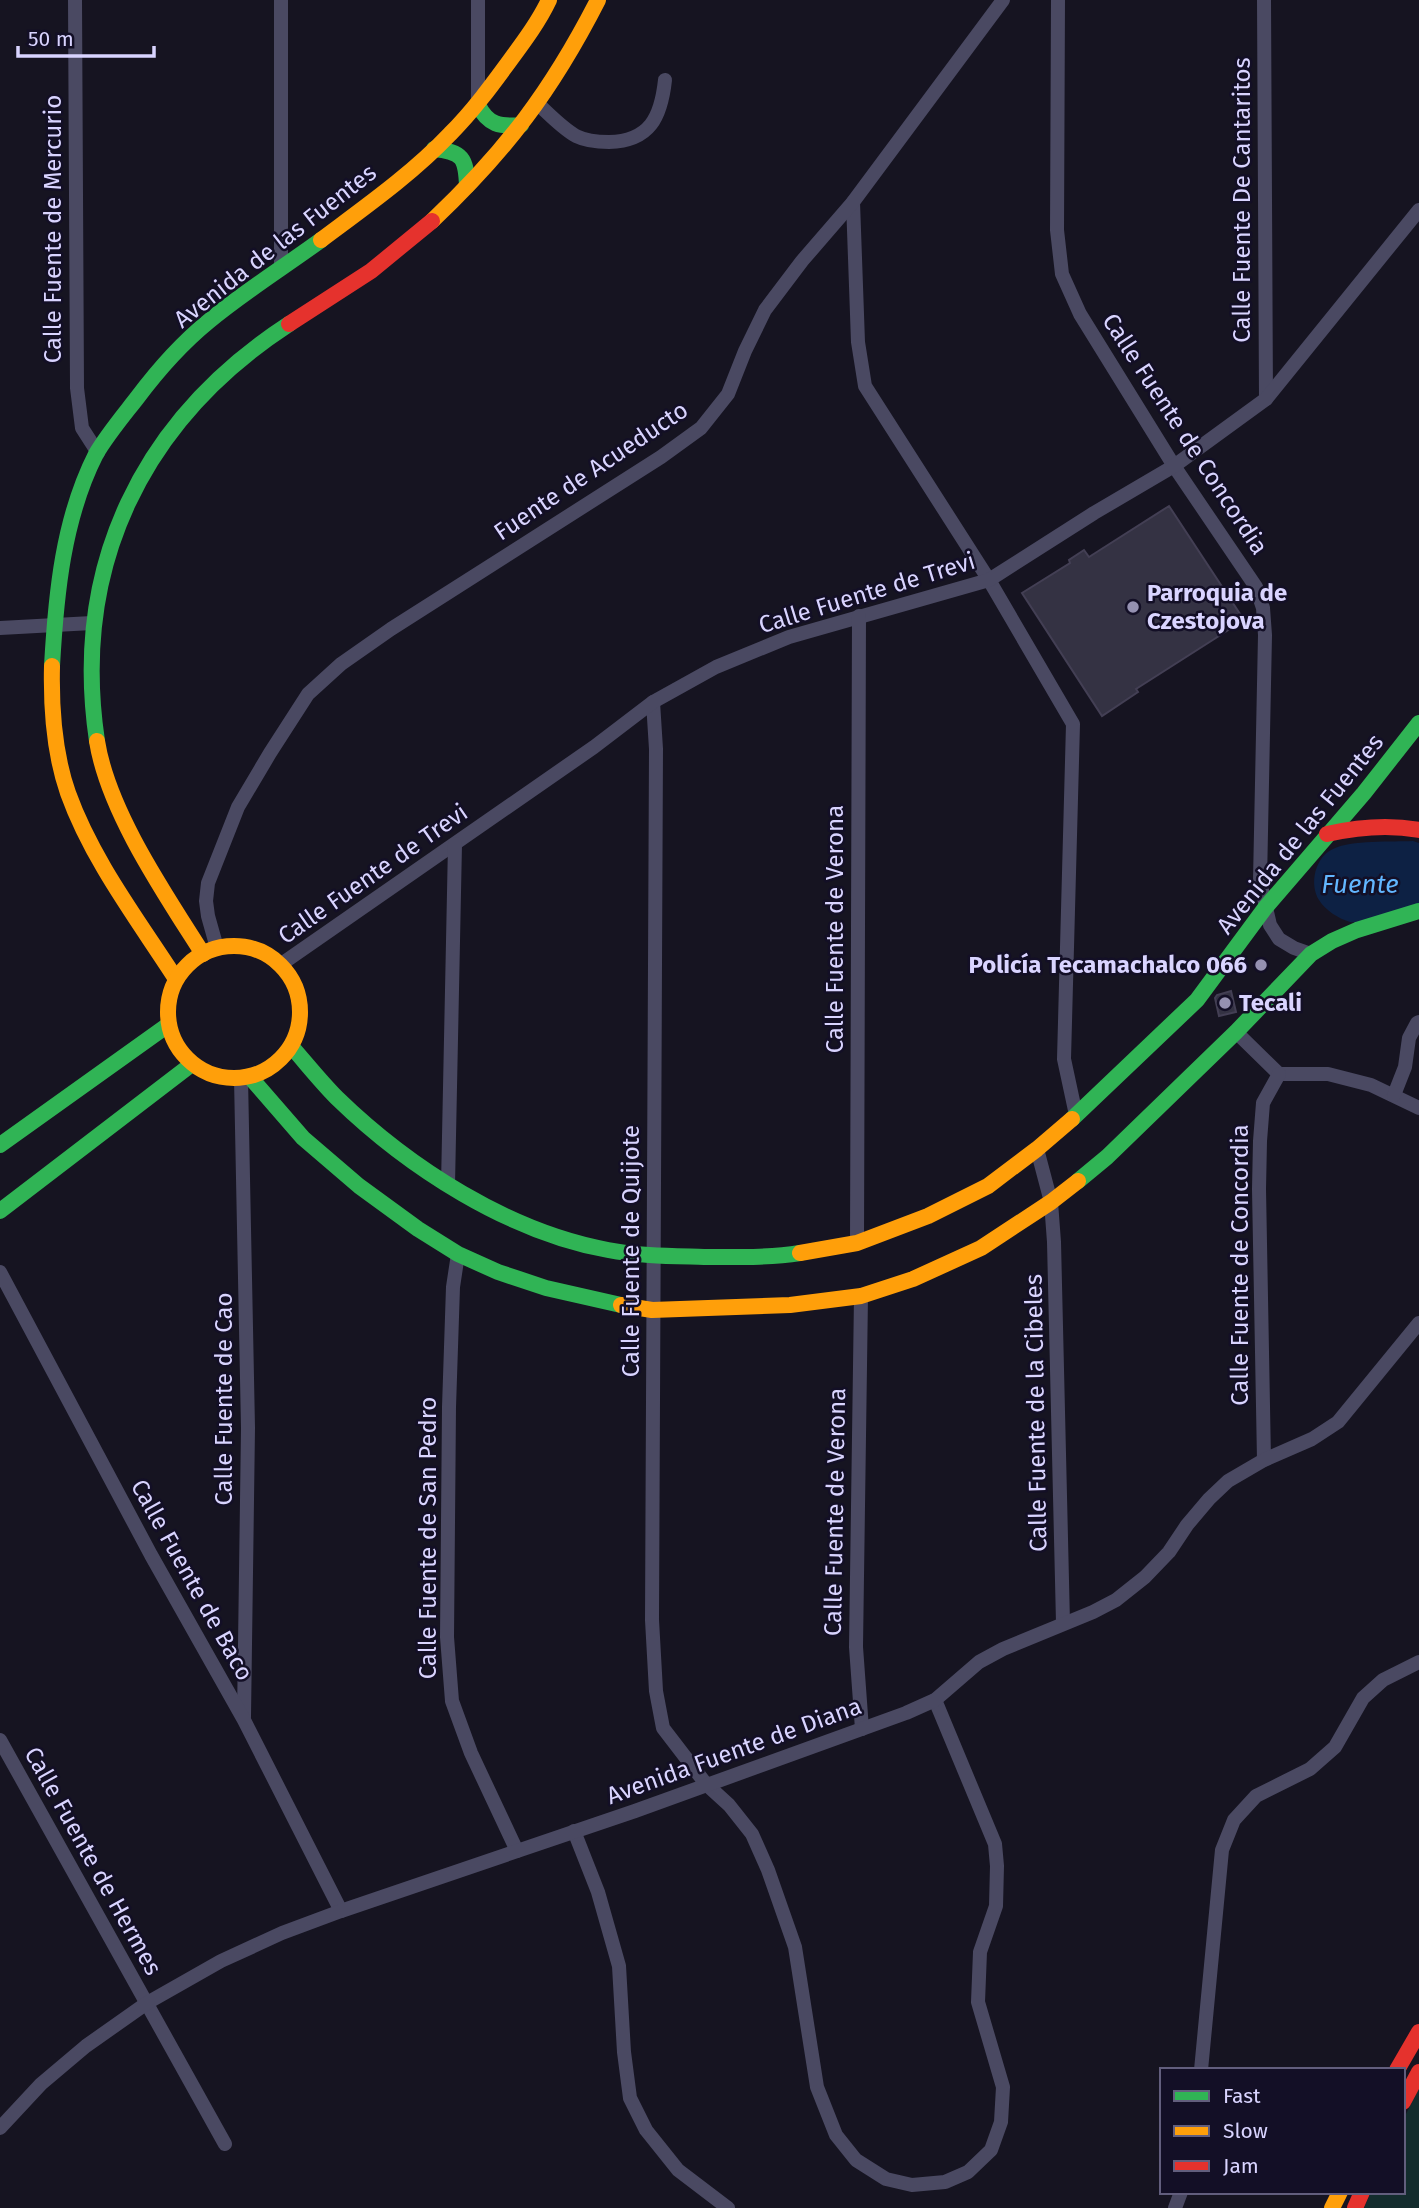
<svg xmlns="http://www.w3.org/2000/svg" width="1419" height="2208" font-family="'Fira Sans',sans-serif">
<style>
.green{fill:#132c2d}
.water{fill:#0d2144}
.building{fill:#343243;stroke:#433f54;stroke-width:2}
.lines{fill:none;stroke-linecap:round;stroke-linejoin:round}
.street{stroke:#4a4962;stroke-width:14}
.fast{stroke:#30b455;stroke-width:16}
.slow{stroke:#ff9f0a;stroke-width:16}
.jam{stroke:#e5322d;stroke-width:16}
.poi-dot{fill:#9591b1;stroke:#130f26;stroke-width:2.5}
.labels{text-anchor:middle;stroke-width:5;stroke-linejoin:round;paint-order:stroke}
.street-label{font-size:24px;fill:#d9d4ff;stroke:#130f26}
.poi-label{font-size:24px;font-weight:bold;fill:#d9d4ff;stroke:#130f26;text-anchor:start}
.water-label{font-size:26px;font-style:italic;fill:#62b6ff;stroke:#130f26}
</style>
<rect width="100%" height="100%" fill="#161421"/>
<path class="green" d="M1419 2088V2208H1364L1371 2192H1403V2120Z"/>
<path class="water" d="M1413 841 1419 843V907C1405 910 1361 924 1350 922 1339 919 1325 910 1319 900 1309 884 1315 857 1333 849 1350 840 1393 842 1413 841Z"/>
<g class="building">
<path d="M1169 506 1244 620 1136 689 1138 692 1102 716 1022 593 1070 563 1069 560 1084 550 1089 557Z"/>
<path d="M1231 991 1236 1012 1219 1016 1215 998 1217 995Z"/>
</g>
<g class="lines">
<g class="street">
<path d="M75 0 77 388 82 428 98 453"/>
<path d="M281 0V268"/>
<path d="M1058 0 1057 230 1062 274 1080 314 1174 466 1256 587 1263 608 1265 635 1260 881 1270 925 1279 939 1294 948 1311 954"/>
<path d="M1264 0 1266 399"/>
<path d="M478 104V0"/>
<path d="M538 104C550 115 562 128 576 136 586 141 597 142 609 142 650 141 661 117 665 80"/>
<path d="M853 202 858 342 865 386 989 580 1073 724 1064 1059 1076 1115"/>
<path d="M0 628 92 623"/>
<path d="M653 702 656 749 652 1620 656 1691 663 1728 706 1784 729 1805 752 1834 768 1870 795 1947 817 2087 836 2135 856 2160 886 2179 912 2185 945 2182 968 2172 991 2150 1001 2122 1003 2087 978 2002 980 1952 996 1906 997 1866 995 1844 935 1700"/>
<path d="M217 948 208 916 206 901 208 883 238 807 270 753 308 694 341 664 391 629 661 457 701 428 728 394 745 351 765 310 802 261 853 202 1003 0"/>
<path d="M280 965 594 747 653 702 716 667 789 637 989 580 1094 513 1174 466 1266 399 1419 210"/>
<path d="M1236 1032 1279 1074H1328L1371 1085 1419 1108"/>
<path d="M241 1078 248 1428 244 1717"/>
<path d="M1394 1095 1405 1067 1409 1038 1417 1023 1419 1022"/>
<path d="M1037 1149 1051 1202 1054 1242 1063 1623"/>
<path d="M448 1185 455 844"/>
<path d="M857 1243 859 616"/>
<path d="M458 1254 453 1287 449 1407 447 1637 452 1701 471 1753 517 1851"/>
<path d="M0 1272 151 1555 244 1720 341 1911"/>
<path d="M861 1296 856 1647 862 1729"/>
<path d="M1264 1460 1259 1189 1260 1141 1263 1103 1279 1074"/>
<path d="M0 1740 225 2144"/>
<path d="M574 1831 598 1892 619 1966 624 2052 630 2098 646 2130 678 2170 728 2208"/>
<path d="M1201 2070 1222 1850 1234 1820 1256 1796 1310 1769 1335 1747 1363 1698 1383 1680 1419 1662"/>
<path d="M0 2128 41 2084 86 2046 147 2003 221 1961 282 1933 341 1911 635 1811 906 1713 935 1700 979 1662 1003 1649 1093 1612 1116 1600 1145 1577 1169 1552 1187 1525 1209 1499 1228 1481 1264 1460 1312 1439 1338 1422 1419 1323"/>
<path d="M1175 2208 1181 2192"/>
</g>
<g class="fast">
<path d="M478 105C488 125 500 127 521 125"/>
<path d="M434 149C463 152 466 158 467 186"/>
<path d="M52 666C56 594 63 519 96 454 107 435 123 416 137 398 158 370 182 343 209 321 244 292 284 267 321 240"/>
<path d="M97 741C71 566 142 420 289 324"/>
<path d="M291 1046C306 1063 321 1082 337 1098 409 1168 509 1232 608 1250 640 1256 672 1256 704 1257 736 1257 769 1258 800 1253"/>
<path d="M250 1077 303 1138 359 1186 418 1229 458 1254 498 1272 546 1288 621 1305"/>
<path d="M1072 1119 1197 1000 1265 908 1364 793 1419 723"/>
<path d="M0 1145 168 1025"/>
<path d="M1078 1181 1107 1157 1236 1032 1311 954 1332 941 1357 930 1419 911"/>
<path d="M0 1211 192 1064"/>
</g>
<g class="slow">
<path d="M432 221C506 151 552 90 598 0"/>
<path d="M321 240C365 207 412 174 450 134 473 111 492 85 511 59 525 40 539 21 549 0"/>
<path d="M52 666C51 708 54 753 68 793 92 860 138 920 176 979"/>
<path d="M97 741C108 811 165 894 203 954"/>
<circle cx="234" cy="1012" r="66"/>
<path d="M800 1253 857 1243 928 1216 988 1186 1037 1149 1072 1119"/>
<path d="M621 1305 652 1310 790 1305 861 1296 913 1279 981 1248 1051 1202 1078 1181"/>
<path d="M1332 2208 1340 2192"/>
</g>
<g class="jam">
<path d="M289 324 371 271 432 221"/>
<path d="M1327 834C1358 827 1387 824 1419 830"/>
<path d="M1397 2070 1419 2032"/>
<path d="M1403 2102 1419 2072"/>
<path d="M1355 2208 1362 2192"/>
</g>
</g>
<g class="poi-dot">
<circle cx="1133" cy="607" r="7"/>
<circle cx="1261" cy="965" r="7"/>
<circle cx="1225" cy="1003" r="7"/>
</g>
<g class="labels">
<g class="street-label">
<text transform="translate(1242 200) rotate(-90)" y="8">Calle Fuente De Cantaritos</text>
<text transform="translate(53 229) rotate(-90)" y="8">Calle Fuente de Mercurio</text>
<text transform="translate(275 246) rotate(-38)" y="8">Avenida de las Fuentes</text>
<text transform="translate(1185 434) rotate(57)" y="8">Calle Fuente de Concordia</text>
<text transform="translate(591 471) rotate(-34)" y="8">Fuente de Acueducto</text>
<text transform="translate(867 593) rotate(-17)" y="8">Calle Fuente de Trevi</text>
<text transform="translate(1300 834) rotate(-51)" y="8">Avenida de las Fuentes</text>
<text transform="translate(373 874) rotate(-35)" y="8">Calle Fuente de Trevi</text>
<text transform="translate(835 929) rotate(-90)" y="8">Calle Fuente de Verona</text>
<text transform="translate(631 1251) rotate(-90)" y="8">Calle Fuente de Quijote</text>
<text transform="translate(1240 1265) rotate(-90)" y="8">Calle Fuente de Concordia</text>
<text transform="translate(224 1399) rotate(-90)" y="8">Calle Fuente de Cao</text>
<text transform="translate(1036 1413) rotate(-91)" y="8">Calle Fuente de la Cibeles</text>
<text transform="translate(835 1512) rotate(-89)" y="8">Calle Fuente de Verona</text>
<text transform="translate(428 1538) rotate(-90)" y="8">Calle Fuente de San Pedro</text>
<text transform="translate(192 1580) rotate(61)" y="8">Calle Fuente de Baco</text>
<text transform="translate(734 1751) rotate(-20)" y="8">Avenida Fuente de Diana</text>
<text transform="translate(93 1861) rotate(61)" y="8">Calle Fuente de Hermes</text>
</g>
<g class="poi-label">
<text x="1147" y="601">Parroquia de<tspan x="1147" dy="28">Czestojova</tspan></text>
<text x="1247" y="973" text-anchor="end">Policía Tecamachalco 066</text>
<text x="1239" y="1011">Tecali</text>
</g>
<g class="water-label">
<text x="1360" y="893">Fuente</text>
</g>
</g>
<rect x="1160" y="2068" width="245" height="126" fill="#130f26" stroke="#625e7d" stroke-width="2"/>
<rect x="1174" y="2091" width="35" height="10" fill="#30b455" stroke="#625e7d" stroke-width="2"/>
<text x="1223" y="2103" font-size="21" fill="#d9d4ff">Fast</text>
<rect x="1174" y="2126" width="35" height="10" fill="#ff9f0a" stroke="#625e7d" stroke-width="2"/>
<text x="1223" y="2138" font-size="21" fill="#d9d4ff">Slow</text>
<rect x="1174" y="2161" width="35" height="10" fill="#e5322d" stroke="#625e7d" stroke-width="2"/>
<text x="1223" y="2173" font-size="21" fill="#d9d4ff">Jam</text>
<path d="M18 46v10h136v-10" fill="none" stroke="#d9d4ff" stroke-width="3.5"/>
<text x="28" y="46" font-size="21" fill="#d9d4ff" stroke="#130f26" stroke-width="5" paint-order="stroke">50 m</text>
</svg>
